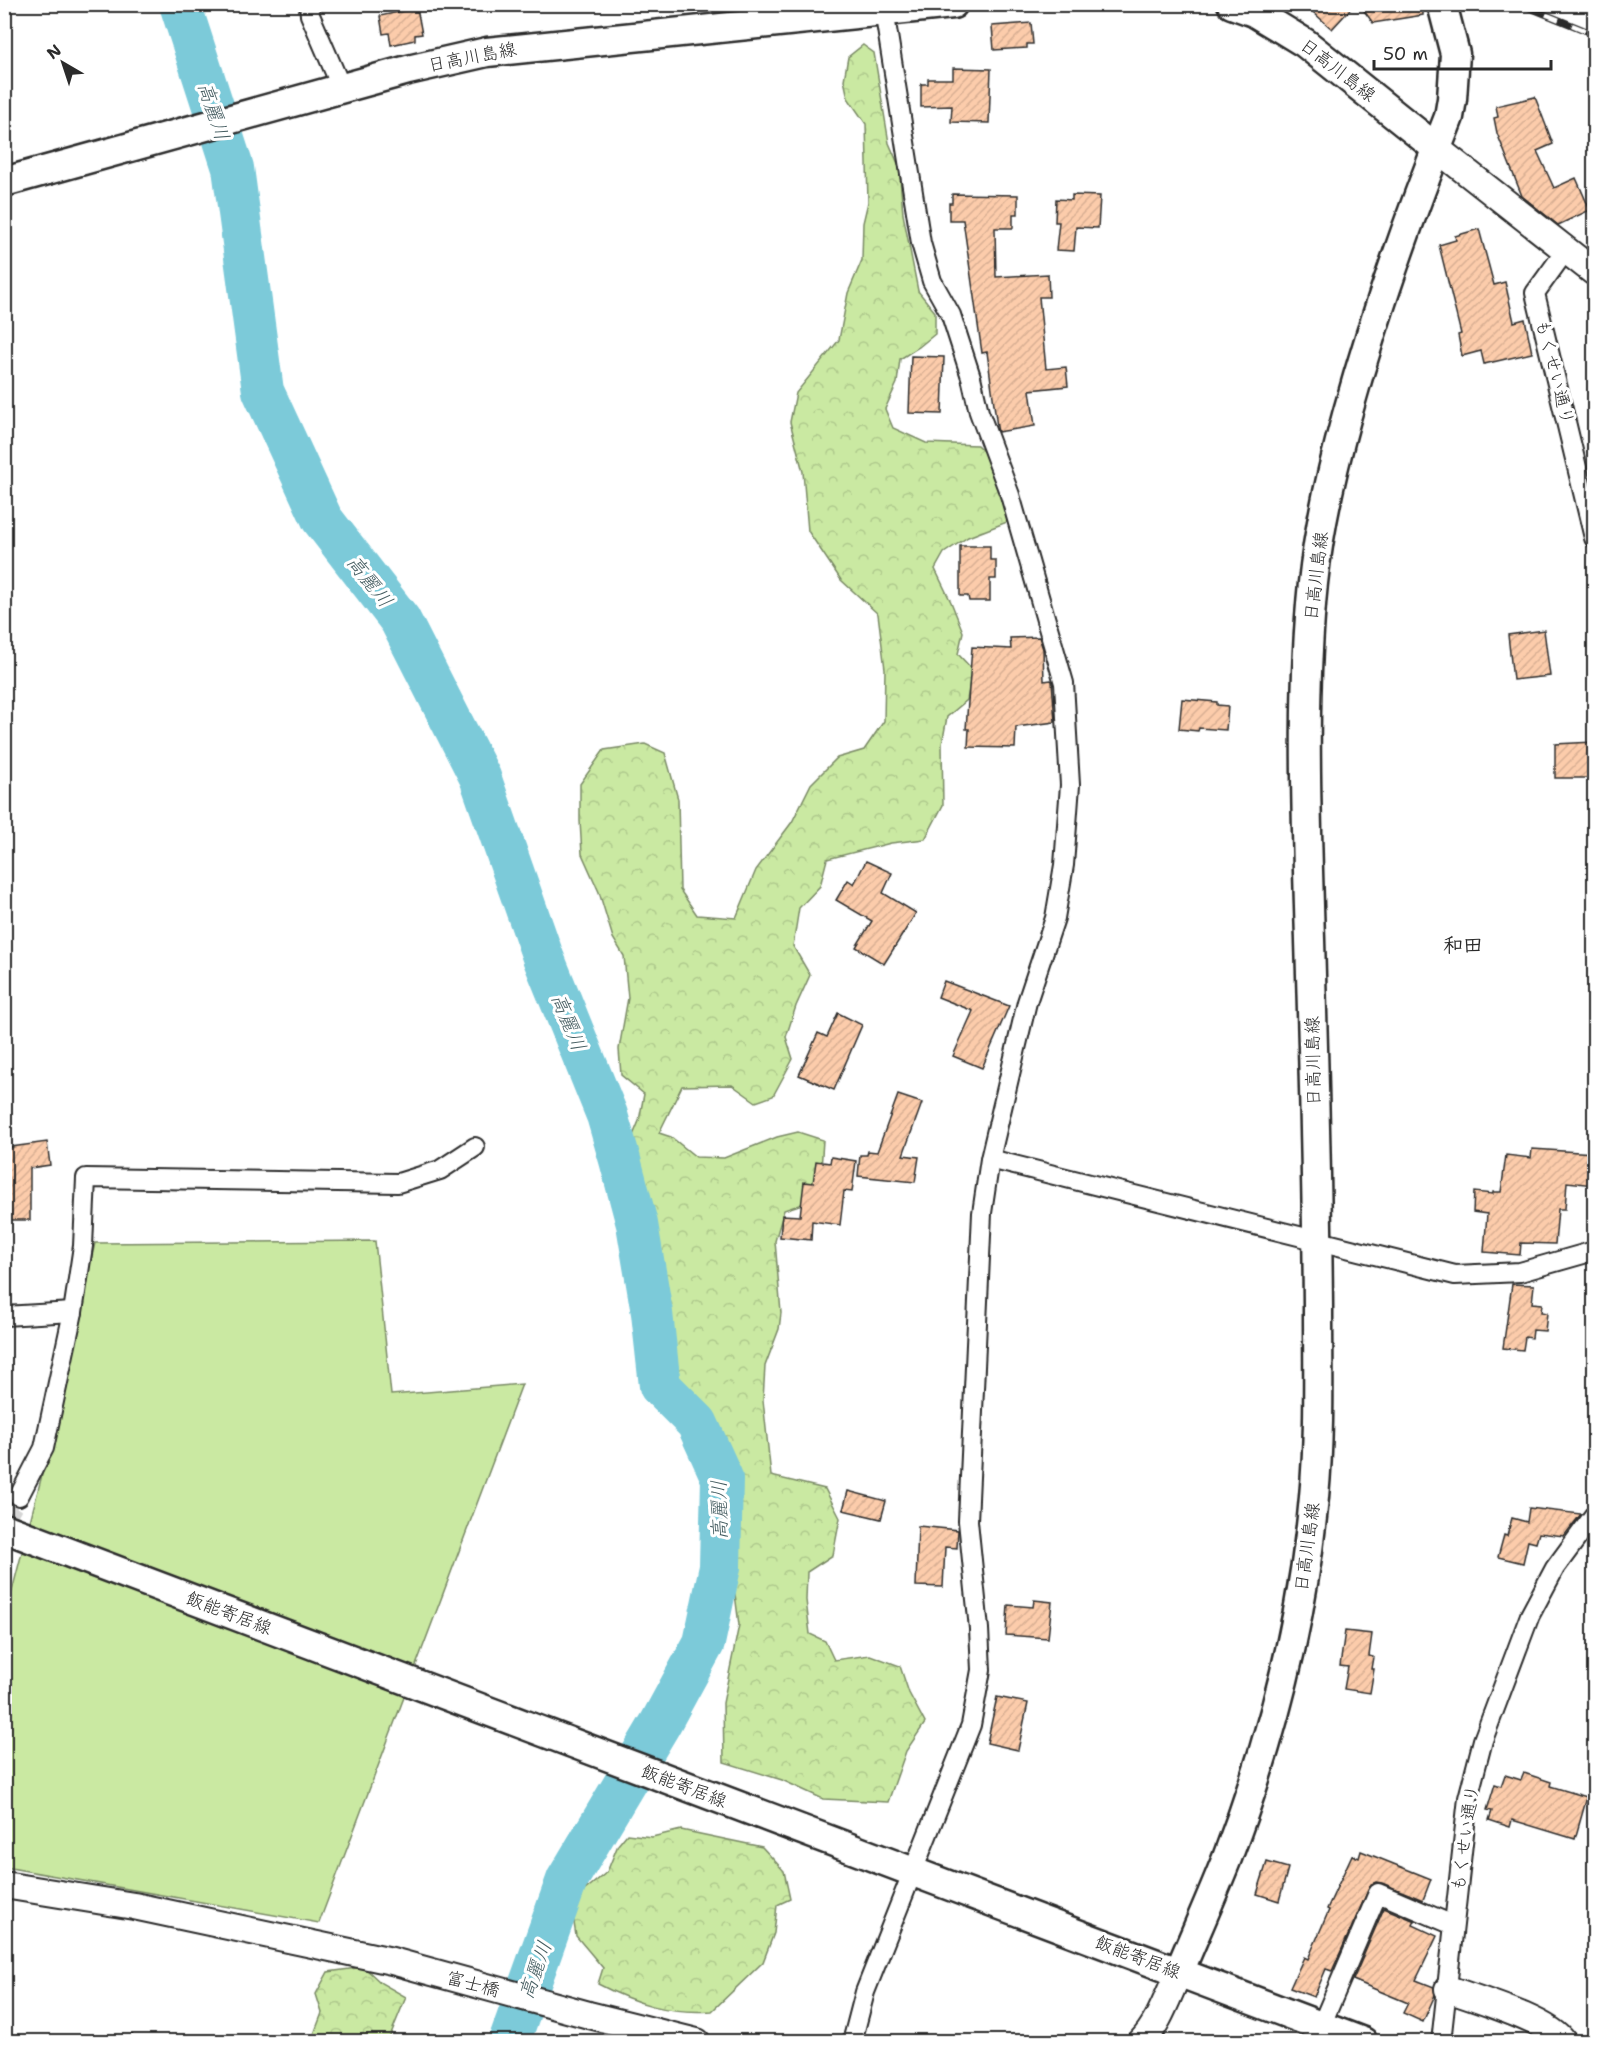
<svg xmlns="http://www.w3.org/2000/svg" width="1599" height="2046" font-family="'Shantell Sans','Klee One',sans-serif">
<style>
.green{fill:#cae9a2;stroke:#7a8a66;stroke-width:1.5}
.forest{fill:url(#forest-crowns);stroke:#7a8a66;stroke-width:1.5}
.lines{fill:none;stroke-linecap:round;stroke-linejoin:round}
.river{stroke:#7ccad9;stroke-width:42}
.building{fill:url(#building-hatch);stroke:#2b2b2b;stroke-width:1.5}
.street-tunnel{stroke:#d5d5d5;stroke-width:18;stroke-dasharray:18 9;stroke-linecap:butt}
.street-casing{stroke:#2b2b2b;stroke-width:22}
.secondary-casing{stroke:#2b2b2b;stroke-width:30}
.primary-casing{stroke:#2b2b2b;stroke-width:33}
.street{stroke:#fff;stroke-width:18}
.secondary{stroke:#fff;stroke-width:26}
.primary{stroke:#fff;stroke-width:28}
.rail-casing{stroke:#2b2b2b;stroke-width:7}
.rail{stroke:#fff;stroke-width:4.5;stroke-dasharray:14;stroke-linecap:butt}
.labels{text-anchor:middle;stroke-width:6;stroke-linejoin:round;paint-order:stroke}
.street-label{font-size:18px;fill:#2b2b2b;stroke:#fff}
.water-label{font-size:20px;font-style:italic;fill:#435b5f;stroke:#fff}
.neighbourhood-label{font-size:20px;font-weight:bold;fill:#2b2b2b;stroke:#fff}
</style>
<defs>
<pattern id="forest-crowns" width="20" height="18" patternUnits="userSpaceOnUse" patternTransform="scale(1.5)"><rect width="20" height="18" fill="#cae9a2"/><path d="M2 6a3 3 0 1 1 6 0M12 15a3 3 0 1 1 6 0" fill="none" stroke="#aec88c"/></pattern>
<pattern id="building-hatch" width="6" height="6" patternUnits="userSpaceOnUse" patternTransform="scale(1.5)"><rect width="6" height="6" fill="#fcccab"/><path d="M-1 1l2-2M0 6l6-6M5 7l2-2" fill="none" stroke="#d8af93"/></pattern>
</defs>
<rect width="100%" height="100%" fill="#fff"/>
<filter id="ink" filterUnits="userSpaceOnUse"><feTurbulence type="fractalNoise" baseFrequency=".0167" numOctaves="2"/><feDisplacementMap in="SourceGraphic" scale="12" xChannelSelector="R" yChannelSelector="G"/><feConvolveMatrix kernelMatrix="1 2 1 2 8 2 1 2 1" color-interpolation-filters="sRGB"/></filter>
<g filter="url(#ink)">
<path class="green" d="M375 1241 391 1395 522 1384 319 1923 5 1867V1618L43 1471 95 1243Z"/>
<g class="forest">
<path d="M863 45 874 53 889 143 899 166 903 214 918 291 935 312V334L919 347 900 359 897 383 885 409 893 428 926 443 977 445 991 459 1006 498 1007 522 968 537 944 553 935 569 951 602 963 632 958 654 972 669 967 700 947 717 942 744 943 805 925 839 891 843 827 859 820 886 799 908 793 946 810 975 796 1006 786 1037 793 1059 773 1096 756 1102 732 1085 682 1086 659 1133 671 1137 696 1157 724 1158 777 1137 798 1132 823 1140 820 1185 802 1204 784 1210 775 1241 781 1313 779 1329 765 1366 763 1400 771 1476 825 1489 840 1518 833 1555 807 1572 806 1600 810 1634 825 1641 834 1660 870 1655 900 1666 909 1693 925 1723 906 1751 888 1802 823 1799 782 1780 724 1762 723 1703 739 1625 734 1586 737 1510 733 1477 727 1446 705 1414 679 1393 669 1370 665 1356 644 1340 634 1313 635 1296 652 1261 644 1216 632 1173V1138L639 1121 644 1094 621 1075 619 1049 628 998 624 956 613 938 599 892 582 854 580 821V784L604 750 645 744 665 753 678 799 680 890 697 915 736 918 756 870 792 822 811 784 837 758 864 750 884 721 885 669 878 614 841 580 808 531 803 472 790 422 796 393 839 340 848 293 862 260 863 223 868 202 866 124 848 98 844 80 848 57Z"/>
<path d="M681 1830 762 1847 784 1871 790 1899 777 1905 774 1933 763 1962 712 2011C669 2014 636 2004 598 1984L603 1968 576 1936 573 1916 579 1895 607 1872 618 1845 627 1834 652 1837Z"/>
<path d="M364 1967 381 1983 406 1997 388 2041 311 2042 322 2013 316 1994 328 1972Z"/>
</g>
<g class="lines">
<path class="river" d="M180 4 233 168 263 391 322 519 400 620 480 777 543 957 607 1115 620 1160 637 1224 652 1313 660 1386 697 1423 722 1478 720 1567 704 1643 660 1724 567 1880 509 2042"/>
</g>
<g class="building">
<path d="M1304 4H1355L1332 29Z"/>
<path d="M1359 4H1423V15L1373 23Z"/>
<path d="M417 8 422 34 415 35V40L391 45 389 33 383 34 380 16Z"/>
<path d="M1031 23 1033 44H1027V48L994 50 992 26Z"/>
<path d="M953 68 991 69 989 123 951 122 952 106 921 107V84H928V79H953Z"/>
<path d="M1535 97 1553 144 1537 151 1554 188 1576 178 1590 210 1558 225 1522 196 1497 133 1494 118 1498 117 1496 106Z"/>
<path d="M952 194 1018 195V214H1013V228H995L996 277 1048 274 1049 297H1039L1046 369 1066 367 1068 386 1030 390 1035 426 998 432 997 427 987 352 982 353 963 220H949V203H952Z"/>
<path d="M1072 195 1100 196 1098 228 1076 227 1074 251 1056 250 1059 222H1055L1056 199 1072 200Z"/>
<path d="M1479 229 1494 285 1505 282 1514 322 1525 319 1532 353 1484 364 1481 351 1462 356 1458 335 1461 334 1439 245 1456 240 1455 236Z"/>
<path d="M911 356 944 357 942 414 909 413Z"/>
<path d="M960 546H990V560H996V579H990V601H969L968 596H960Z"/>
<path d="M1544 630 1550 676 1513 680 1508 635Z"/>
<path d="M1039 637 1043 649 1044 681 1051 680 1052 681 1055 722 1016 727 1015 748 968 747 969 729H966L972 647 1011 649 1010 638Z"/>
<path d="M1182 699 1217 702V705L1228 706 1226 730 1199 728 1198 731 1179 729Z"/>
<path d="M1594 742V778H1555V744Z"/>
<path d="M866 861 892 873 883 893 916 913 884 964 856 947 872 921 836 900 848 880 854 884Z"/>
<path d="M944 981 1009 1006 982 1068 953 1056 973 1011 938 997Z"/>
<path d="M838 1013 862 1025 834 1090 799 1075 818 1033 827 1037Z"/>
<path d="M898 1095 922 1103 903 1155 919 1157 915 1182 858 1176 860 1155H867L868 1151 877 1152Z"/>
<path d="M47 1142 50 1165 30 1168V1220H4V1148Z"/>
<path d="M1532 1149 1594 1153V1185L1567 1182 1565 1209H1558L1555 1244 1521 1243 1520 1255 1484 1252 1487 1214 1473 1212 1474 1192 1493 1194V1192H1501L1506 1155 1531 1158Z"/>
<path d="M831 1157 856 1161 852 1192 844 1191 840 1225 812 1221 811 1240 780 1237 782 1215 800 1216 804 1182 813 1183 816 1161 830 1163Z"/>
<path d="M1512 1284 1534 1285 1532 1303 1542 1304 1541 1312 1547 1313 1545 1331 1533 1330 1532 1338 1525 1337 1523 1350 1503 1348Z"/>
<path d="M848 1491 886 1501 881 1519 843 1510Z"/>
<path d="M1529 1508 1581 1514 1564 1536 1539 1533 1536 1543 1528 1541 1523 1563 1498 1557 1504 1535 1507 1536 1512 1518 1527 1522Z"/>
<path d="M918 1526 958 1530 957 1548 945 1547 943 1587 916 1586Z"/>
<path d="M1034 1600 1052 1602 1048 1638 1006 1635 1008 1605 1033 1607Z"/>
<path d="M1345 1631 1372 1634 1369 1656 1373 1657 1371 1669H1374L1370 1693 1344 1689 1348 1667 1340 1666Z"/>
<path d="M997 1697 1028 1703 1018 1750 987 1743Z"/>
<path d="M1524 1773 1551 1782 1550 1786 1587 1797 1575 1839 1512 1820 1510 1827 1489 1820 1492 1811 1487 1810 1495 1784 1501 1786 1505 1775 1521 1780Z"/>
<path d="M1361 1851 1431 1879 1423 1900 1382 1883 1376 1882 1371 1884 1332 1971 1326 1969 1314 1997 1290 1988 1304 1957 1308 1959 1329 1910 1327 1909 1352 1855 1359 1858Z"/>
<path d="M1267 1862 1288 1868 1279 1901 1257 1894Z"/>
<path d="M1384 1908 1415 1921 1413 1925 1437 1936 1416 1980 1434 1987 1435 1995 1423 2022 1403 2013 1408 2003 1353 1980Z"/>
</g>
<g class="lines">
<path class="street-tunnel" d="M4 1521 19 1496"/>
<defs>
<g id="street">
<path d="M309 4 310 15 342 89"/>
<path d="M1566 250 1535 293 1594 538"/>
<path d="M990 1159 1455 1275 1520 1272 1594 1251"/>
<path d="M4 1316 73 1312"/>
<path d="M19 1496 44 1448 73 1312 83 1246 86 1178 398 1183 440 1170 475 1147"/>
<path d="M1321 2026 1378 1893 1453 1925"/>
<path d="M852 2042 865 1992 971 1725 981 1670 979 1629 968 1521 982 1213 990 1159 1027 1002 1055 918 1064 865 1070 785 1064 683 1010 495 979 412 971 377 951 315 932 281 921 243 884 10"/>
<path d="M1441 2042 1468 1798 1483 1740 1530 1615 1555 1568 1594 1515"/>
</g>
<g id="secondary">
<path d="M1436 148 1594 272"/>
<path d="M4 1885 134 1906 392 1961 589 2015 697 2042"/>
<path d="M1448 1989C1475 1999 1549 2020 1563 2042"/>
<path d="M1141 2042C1159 2024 1168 1995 1179 1972"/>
</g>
<g id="primary">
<path d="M1232 4 1254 12 1305 43 1436 148"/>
<path d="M4 182 408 70 487 52 953 4"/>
<path d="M4 1528 1363 2042"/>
<path d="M1179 1972C1195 1934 1212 1896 1227 1858 1271 1743 1303 1620 1314 1497 1320 1434 1318 1370 1318 1307 1317 1173 1313 1040 1309 906 1306 798 1302 690 1313 583 1319 526 1332 470 1347 415 1375 313 1410 215 1449 117L1452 99 1455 54 1442 4"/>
</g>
</defs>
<use href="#street" class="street-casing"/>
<use href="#secondary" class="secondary-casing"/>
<use href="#primary" class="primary-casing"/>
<use href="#street" class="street"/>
<use href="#secondary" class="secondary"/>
<use href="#primary" class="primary"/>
<defs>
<path id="rail" d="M1520 4 1594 34"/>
</defs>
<use href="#rail" class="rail-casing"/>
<use href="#rail" class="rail"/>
</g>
</g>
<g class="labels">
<g class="street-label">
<text transform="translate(472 57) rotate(-11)" y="6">日高川島線</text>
<text transform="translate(1338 70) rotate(38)" y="6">日高川島線</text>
<text transform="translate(1555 372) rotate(76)" y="6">もくせい通り</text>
<text transform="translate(1316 576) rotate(-83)" y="6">日高川島線</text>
<text transform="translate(1313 1061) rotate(-91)" y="6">日高川島線</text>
<text transform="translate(1307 1547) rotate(-82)" y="6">日高川島線</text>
<text transform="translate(229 1613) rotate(21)" y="6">飯能寄居線</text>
<text transform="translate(684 1786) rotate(21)" y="6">飯能寄居線</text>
<text transform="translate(1465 1838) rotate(-82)" y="6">もくせい通り</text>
<text transform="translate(1138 1957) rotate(21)" y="6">飯能寄居線</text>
<text transform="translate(473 1984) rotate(15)" y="6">富士橋</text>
</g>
<g class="water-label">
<text transform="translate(214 111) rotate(72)" y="7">高麗川</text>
<text transform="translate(370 581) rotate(52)" y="7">高麗川</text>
<text transform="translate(569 1022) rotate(68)" y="7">高麗川</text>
<text transform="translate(719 1510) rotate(-91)" y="7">高麗川</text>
<text transform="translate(535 1970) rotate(-70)" y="7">高麗川</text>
</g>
<g class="neighbourhood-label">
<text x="1463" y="952">和田</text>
</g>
</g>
<rect width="1599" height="2046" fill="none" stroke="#fff" stroke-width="24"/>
<rect x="12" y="12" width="1575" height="2022" fill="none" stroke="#2b2b2b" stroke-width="2" filter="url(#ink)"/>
<g transform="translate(63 63) rotate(321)" stroke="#ffffff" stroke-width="4.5" paint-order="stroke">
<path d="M0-4.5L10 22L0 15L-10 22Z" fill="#2b2b2b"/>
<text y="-9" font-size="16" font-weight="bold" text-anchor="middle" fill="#2b2b2b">N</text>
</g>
<path d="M1374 60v9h177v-9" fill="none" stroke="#2b2b2b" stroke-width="3"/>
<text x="1383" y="60" font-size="18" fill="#2b2b2b" stroke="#ffffff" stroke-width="4.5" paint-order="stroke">50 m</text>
</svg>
